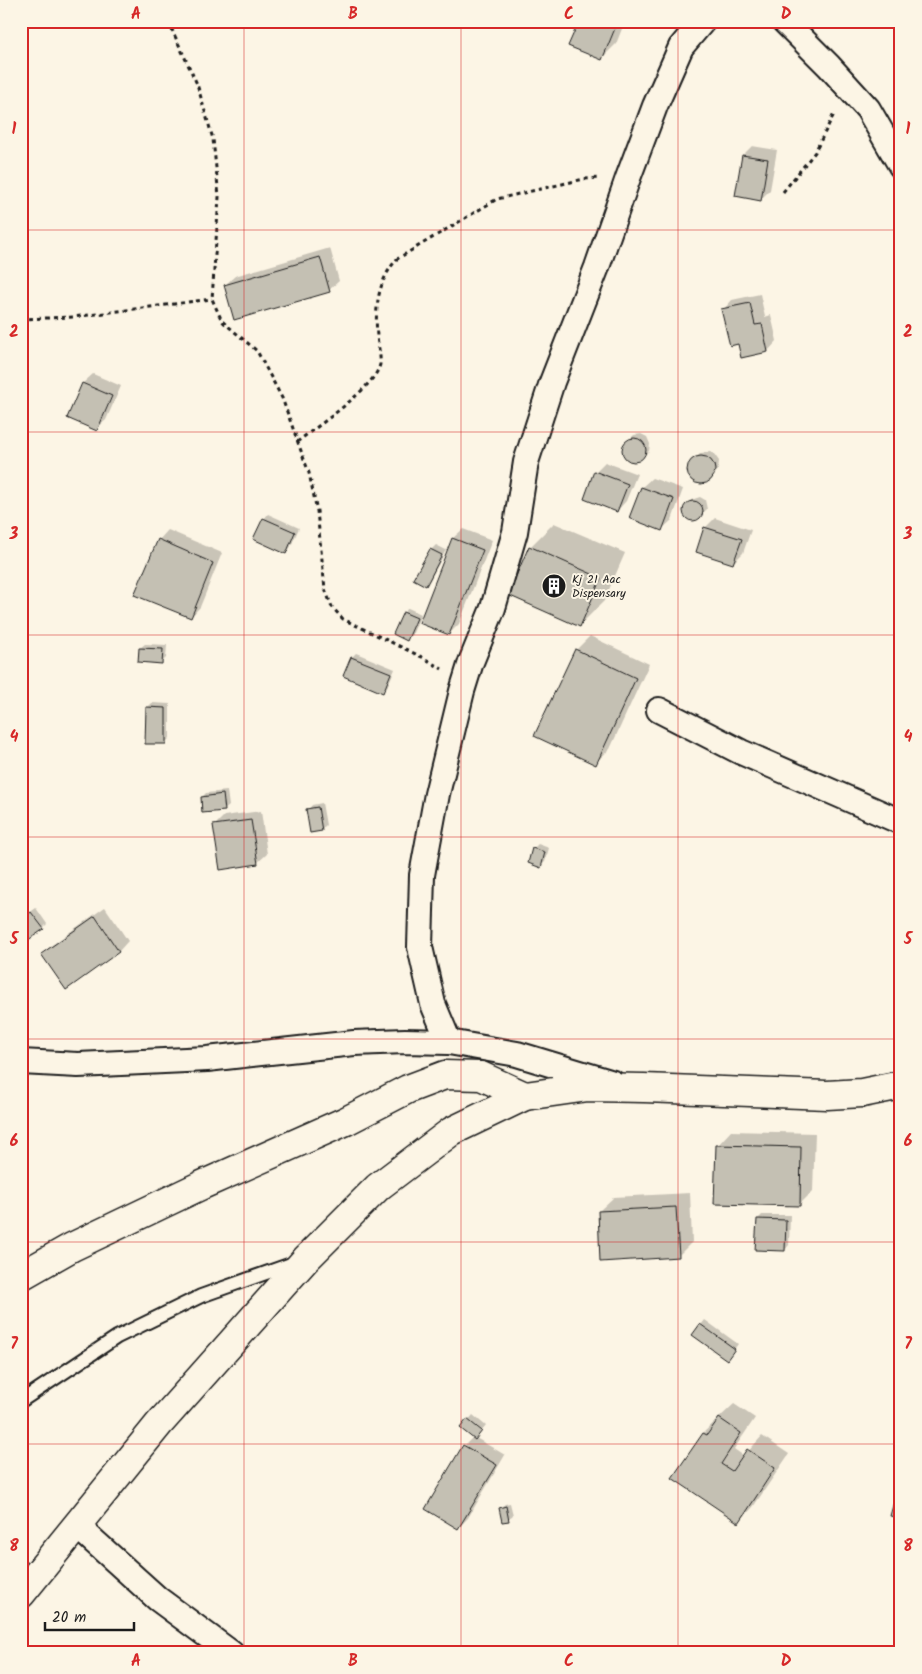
<svg xmlns="http://www.w3.org/2000/svg" width="922" height="1674" font-family="Kalam,sans-serif">
<style>
.shadow{fill:#0003}
.building{fill:#c4c0b3;stroke:#1c1c1c}
.lines{fill:none;stroke-linecap:round;stroke-linejoin:round}
.lane-casing{stroke:#1c1c1c;stroke-width:16}
.street-casing{stroke:#1c1c1c;stroke-width:28}
.secondary-casing{stroke:#1c1c1c;stroke-width:31}
.path{stroke:#1c1c1c;stroke-width:3;stroke-dasharray:4 4;stroke-linecap:butt}
.lane{stroke:#fcf5e5;stroke-width:12}
.street{stroke:#fcf5e5;stroke-width:24}
.secondary{stroke:#fcf5e5;stroke-width:28}
.grid{fill:none;stroke:#d62828;stroke-width:1;stroke-opacity:0.55}
.labels{text-anchor:middle;stroke-width:4;stroke-linejoin:round;paint-order:stroke}
.poi-label{font-size:12px;fill:#1c1c1c;stroke:#fcf5e5;text-anchor:start}
.neatline{fill:none;stroke:#d62828;stroke-width:2}
.grid-label{font-size:16px;text-anchor:middle;font-weight:bold;fill:#d62828}
</style>
<rect width="100%" height="100%" fill="#fcf5e5"/>
<filter id="ink" filterUnits="userSpaceOnUse"><feTurbulence type="fractalNoise" baseFrequency=".02" numOctaves="2"/><feDisplacementMap in="SourceGraphic" scale="10" xChannelSelector="R" yChannelSelector="G"/><feConvolveMatrix kernelMatrix="1 2 1 2 8 2 1 2 1" color-interpolation-filters="sRGB"/></filter>
<g filter="url(#ink)">
<g class="shadow">
<path d="M580 21H625L616 44 602 58Z"/>
<path d="M752 146 777 150 770 190 761 199 743 155Z"/>
<path d="M330 248 339 281 329 290 225 285 235 276Z"/>
<path d="M760 294 765 317 771 315 777 341 768 351 723 310 732 300Z"/>
<path d="M93 374 121 386 106 420 96 429 68 417 83 383Z"/>
<path d="M641 434 647 437 650 444 649 451 637 461H630L626 459 623 452 624 445 634 435Z"/>
<path d="M710 452 714 454 719 461 718 470 711 479 703 484 695 482 689 477 688 468 689 464 701 453Z"/>
<path d="M605 462 637 474 626 501 617 511 585 498 596 471Z"/>
<path d="M652 478 683 489 672 520 662 529 631 518 642 487Z"/>
<path d="M700 497 705 500 707 509 698 518 690 520 686 516 684 511 691 500Z"/>
<path d="M268 514 299 528 290 548 286 552 264 519Z"/>
<path d="M715 518 751 530 743 553 733 563 705 528Z"/>
<path d="M554 523 625 553 604 601 580 625 530 547Z"/>
<path d="M463 529 492 540 459 624 449 634 420 622 453 538Z"/>
<path d="M168 530 222 553 200 607 191 617 159 540Z"/>
<path d="M436 545 446 550 430 580 426 585 415 579 431 550Z"/>
<path d="M408 608 421 614 412 635 407 639 404 613Z"/>
<path d="M590 636 649 664 610 749 595 763 576 650Z"/>
<path d="M145 644 167 645 166 658 161 663 140 648Z"/>
<path d="M356 653 395 669 387 687 382 691 344 675 352 657Z"/>
<path d="M152 703 170 704V738L165 743 147 708Z"/>
<path d="M227 791 229 806 224 810 202 797 206 793Z"/>
<path d="M322 803 326 825 321 830 308 810 312 805Z"/>
<path d="M261 811 267 854 257 863 214 826 224 816Z"/>
<path d="M538 844 549 848 545 862 540 866 533 849Z"/>
<path d="M105 907 128 941 119 951 66 989 42 954 52 945Z"/>
<path d="M36 908 47 924 43 928 21 919Z"/>
<path d="M731 1131 815 1133 813 1191 799 1205 717 1146Z"/>
<path d="M690 1193 692 1242 678 1256 599 1211 614 1197Z"/>
<path d="M762 1215H790L789 1245 785 1250 758 1219Z"/>
<path d="M705 1320 738 1344 727 1359 694 1334Z"/>
<path d="M734 1404 755 1418 734 1449 744 1456 762 1436 789 1454 753 1507 739 1522 703 1433Z"/>
<path d="M473 1415 486 1426 476 1438 505 1455 468 1518 458 1528 464 1446 473 1437 462 1428Z"/>
<path d="M510 1503 513 1515 508 1519 500 1508 505 1504Z"/>
</g>
<g class="building">
<path d="M579 21H618L602 60 568 46Z"/>
<path d="M742 155 768 159 761 201 735 196Z"/>
<path d="M320 257 330 292 234 320 224 285Z"/>
<path d="M750 303 755 325 762 324 768 352 741 358 738 344 730 346 721 309Z"/>
<path d="M82 383 112 396 97 431 67 418Z"/>
<circle cx="634" cy="450" r="12"/>
<circle cx="701" cy="470" r="14"/>
<path d="M594 471 628 484 617 512 584 499Z"/>
<path d="M641 487 674 499 662 531 629 518Z"/>
<circle cx="693" cy="511" r="10"/>
<path d="M263 518 295 532 286 554 253 539Z"/>
<path d="M704 527 742 539 733 564 696 552Z"/>
<path d="M452 538 483 550 449 635 419 623Z"/>
<path d="M158 539 213 563 191 618 134 595Z"/>
<path d="M529 546 601 578 580 627 508 595Z"/>
<path d="M430 549 442 555 426 586 413 579Z"/>
<path d="M403 612 417 618 407 641 393 634Z"/>
<path d="M139 648 163 649 162 664 138 662Z"/>
<path d="M575 649 636 678 596 765 534 736Z"/>
<path d="M351 657 391 673 383 693 343 676Z"/>
<path d="M146 707 166 708V744H145Z"/>
<path d="M223 794 225 811 202 813 201 797Z"/>
<path d="M318 807 322 831 310 833 306 809Z"/>
<path d="M251 820 258 864 220 870 213 825Z"/>
<path d="M532 848 545 852 541 868 528 863Z"/>
<path d="M31 912 44 929 21 945V919Z"/>
<path d="M95 916 119 952 66 990 41 954Z"/>
<path d="M716 1145 801 1147 800 1206 714 1204Z"/>
<path d="M676 1207 679 1257 600 1262 598 1211Z"/>
<path d="M757 1219 786 1220 785 1251 755 1250Z"/>
<path d="M700 1324 735 1349 727 1360 692 1335Z"/>
<path d="M719 1418 741 1433 721 1464 732 1471 747 1449 775 1468 739 1523 672 1478 703 1433 707 1435Z"/>
<path d="M467 1419 482 1431 475 1440 460 1428Z"/>
<path d="M463 1445 497 1465 458 1529 425 1509Z"/>
<path d="M900 1480H901V1518L890 1516Z"/>
<path d="M506 1506 509 1521 502 1522 499 1508Z"/>
</g>
<g class="lines">
<defs>
<path id="lane" d="M21 1401 117 1337 201 1296 294 1263"/>
<g id="street">
<path d="M784 21 829 66 868 109 901 166"/>
<path d="M659 710 741 752 901 822"/>
<path d="M449 1042 433 1004 420 947 422 875 437 794 462 691 471 662 493 608 515 532 526 462 552 382 597 267 628 178 655 106 681 47 703 21"/>
<path d="M21 1062 78 1065 207 1059 354 1043 405 1041 449 1042 517 1054 613 1083"/>
<path d="M76 1525 158 1599 231 1653"/>
</g>
<g id="secondary">
<path d="M21 1276 72 1247 202 1185 346 1121 408 1089 445 1075 481 1076 525 1096"/>
<path d="M21 1594 159 1424 306 1259 378 1187 452 1131 525 1096 588 1087 644 1088 827 1095 862 1093 901 1085"/>
</g>
</defs>
<use href="#lane" class="lane-casing"/>
<use href="#street" class="street-casing"/>
<use href="#secondary" class="secondary-casing"/>
<g class="path">
<path d="M168 21 197 84 213 139 219 197 212 299 222 321 257 351 282 398 309 473 317 511 325 589 332 607 343 619 424 658 442 669"/>
<path d="M783 192 815 152 835 112"/>
<path d="M21 319 73 317 212 299"/>
<path d="M297 442C316 427 376 387 380 364 381 356 378 345 377 337 375 308 377 282 397 259L497 199 584 179 600 178"/>
</g>
<use href="#lane" class="lane"/>
<use href="#street" class="street"/>
<use href="#secondary" class="secondary"/>
</g>
</g>
<path class="grid" d="M244 21V1653M461 21V1653M678 21V1653M21 230H901M21 432H901M21 635H901M21 837H901M21 1039H901M21 1242H901M21 1444H901"/>
<defs>
<symbol id="building-disc" viewBox="-11 -11 22 22"><circle r="9.5" fill="#1c1c1c" stroke="#fcf5e5"/><path d="M-4-6H4V6H1V3H-1V6H-4ZM-2.5-4.3h1.7v1.8h-1.7ZM.8-4.3h1.7v1.8H.8ZM-2.5-1h1.7V.8h-1.7ZM.8-1h1.7V.8H.8Z" fill="#fff"/></symbol>
</defs>
<g fill-rule="evenodd">
<use href="#building-disc" x="540" y="572" width="28" height="28"/>
</g>
<g class="labels">
<g class="poi-label">
<text x="572" y="583">Kj 21 Aac<tspan x="572" dy="14">Dispensary</tspan></text>
</g>
</g>
<rect width="922" height="1674" fill="none" stroke="#fcf5e5" stroke-width="55"/>
<path d="M45 1622v8h89v-8" fill="none" stroke="#1c1c1c" stroke-width="2.5"/>
<text x="52" y="1622" font-size="15" fill="#1c1c1c" stroke="#fcf5e5" stroke-width="4" paint-order="stroke">20 m</text>
<rect x="28" y="28" width="866" height="1618" class="neatline"/>
<g class="grid-label">
<text x="136" y="19">A</text>
<text x="353" y="19">B</text>
<text x="569" y="19">C</text>
<text x="786" y="19">D</text>
<text x="14" y="134">1</text>
<text x="908" y="134">1</text>
<text x="14" y="337">2</text>
<text x="908" y="337">2</text>
<text x="14" y="539">3</text>
<text x="908" y="539">3</text>
<text x="14" y="742">4</text>
<text x="908" y="742">4</text>
<text x="14" y="944">5</text>
<text x="908" y="944">5</text>
<text x="14" y="1146">6</text>
<text x="908" y="1146">6</text>
<text x="14" y="1349">7</text>
<text x="908" y="1349">7</text>
<text x="14" y="1551">8</text>
<text x="908" y="1551">8</text>
<text x="136" y="1666">A</text>
<text x="353" y="1666">B</text>
<text x="569" y="1666">C</text>
<text x="786" y="1666">D</text>
</g>
</svg>
